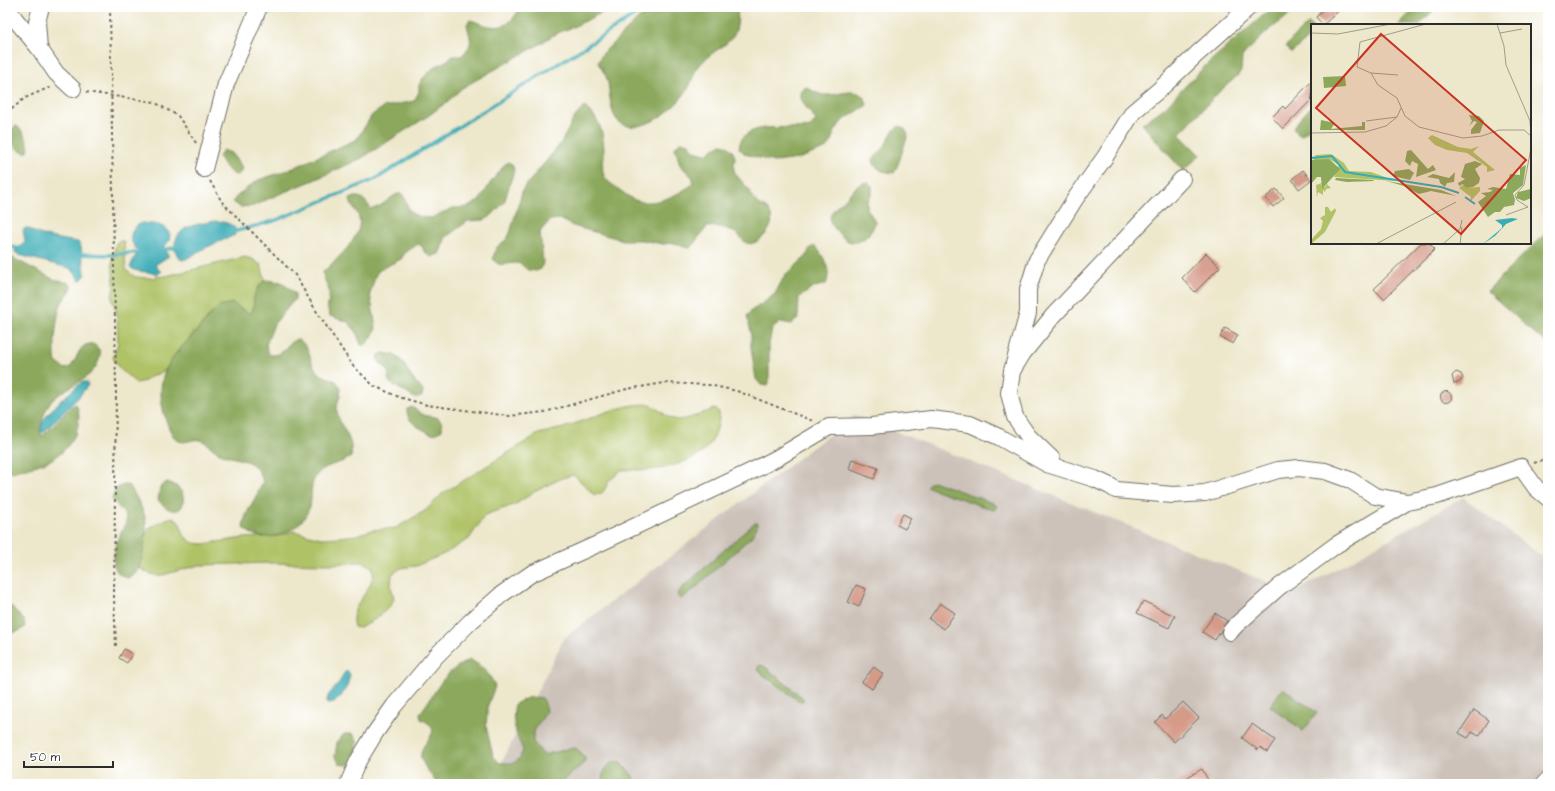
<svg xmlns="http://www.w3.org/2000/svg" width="1555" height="791" font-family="'Architects Daughter',sans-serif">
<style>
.industrial{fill:#ccc2b9}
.green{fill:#afc266;stroke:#6d7648}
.forest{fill:#8ba85b;stroke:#5b6a43}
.water{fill:#3aacb5;stroke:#326c70}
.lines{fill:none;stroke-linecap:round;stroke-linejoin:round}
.stream{stroke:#3aacb5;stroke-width:3.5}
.building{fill:#d59a88}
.minor-casing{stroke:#6f6d63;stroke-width:18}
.path{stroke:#6f6d63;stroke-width:2;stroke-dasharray:3 3;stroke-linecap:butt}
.minor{stroke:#fff;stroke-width:16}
.inset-river{fill:none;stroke:#3aacb5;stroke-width:2}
.inset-road{fill:none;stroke:#9f9c8b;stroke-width:1}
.view{fill:#c8321e;fill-opacity:0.15;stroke:#c8321e;stroke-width:2}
.inset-edge{fill:none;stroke:#2b2b2b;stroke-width:2}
</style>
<rect width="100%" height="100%" fill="#fff"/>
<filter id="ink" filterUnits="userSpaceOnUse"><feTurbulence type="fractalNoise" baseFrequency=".025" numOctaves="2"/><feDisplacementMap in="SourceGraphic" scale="8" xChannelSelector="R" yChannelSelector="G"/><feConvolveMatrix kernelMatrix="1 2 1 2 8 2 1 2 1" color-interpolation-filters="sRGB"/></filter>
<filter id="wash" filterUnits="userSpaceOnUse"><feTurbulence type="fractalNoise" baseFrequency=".012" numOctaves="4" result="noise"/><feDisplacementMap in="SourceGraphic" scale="16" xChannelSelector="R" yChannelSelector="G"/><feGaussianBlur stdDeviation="0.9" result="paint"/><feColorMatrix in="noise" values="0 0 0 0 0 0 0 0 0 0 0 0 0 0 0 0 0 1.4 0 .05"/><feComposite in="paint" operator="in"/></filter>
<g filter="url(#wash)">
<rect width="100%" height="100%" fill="#ede7cb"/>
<path class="industrial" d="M855 415 1294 593 1463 497 1548 561V784H491L564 638Z"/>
<g class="green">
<path d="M120 240 124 242 126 270 135 277 148 278 166 276 245 257 252 259 261 265 265 280C260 286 255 290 254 298 253 304 255 309 250 314L241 309 219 306 178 351 167 369 160 373 152 376 145 381 136 383 119 368 113 358 118 343 117 314 112 298 114 283 112 264 116 243Z"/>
<path d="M647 404C658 407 660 412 669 417 681 425 703 412 715 409L719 412C720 424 714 443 704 451 697 458 669 468 658 469 647 471 634 469 621 470 618 474 613 477 609 481 605 488 603 497 593 494L574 475 562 478 534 492 516 504 485 515 469 539 446 553 416 566 401 568 392 574 391 586 394 598 391 605 377 618 360 628 354 627C347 605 377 589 373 568L364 562 332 564 272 563 199 565 159 576 151 574 139 568C143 555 142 540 149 528L164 520 172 517 177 520 180 524 184 536 193 543 203 544 244 538 279 536 293 531 321 538 339 537 356 535 372 530 396 528 426 510 442 494 538 434 563 428 612 410 633 405Z"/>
</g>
<g class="forest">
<path d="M521 7H613L573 27 555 34 540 44 462 88 448 101 428 116 360 159 314 180 277 195 253 206 240 207 233 202 236 197 258 180 289 170 357 139 372 115 384 107 414 101 419 92V85L423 78 433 68 446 61 452 56H461C475 43 470 41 467 24L470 20C475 21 480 24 485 25 505 30 511 23 521 7Z"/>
<path d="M662 7H737C742 48 719 41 699 66 694 72 693 78 690 85 681 104 648 133 624 125 608 119 611 92 607 79 605 73 601 68 598 63L602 54 639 18Z"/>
<path d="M1273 7H1299L1267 32 1245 53 1242 57 1241 71 1237 76 1219 92 1179 134 1200 155 1183 171 1142 124 1164 108 1207 64Z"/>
<path d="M1416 7H1437L1419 25H1398Z"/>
<path d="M1309 23 1312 26V35L1291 53 1286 46 1293 38Z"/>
<path d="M806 87C811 90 818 94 823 95 839 97 862 82 867 105L842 121 835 131 832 141 827 148 798 159 774 162 745 154 739 148C742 118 792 131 811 127L816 120C810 112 800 102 800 92Z"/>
<path d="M1312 105V127L1301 135 1297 132 1293 127Z"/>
<path d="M584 107C602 119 604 137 604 157 603 161 602 168 603 172 604 179 611 184 617 188 622 192 629 197 635 200 654 207 678 195 693 184V178L680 165 675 147 680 142 689 143 694 151 706 154 721 144C728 144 734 151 735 158 735 162 733 166 734 170 737 178 744 183 749 190 751 194 753 199 757 203 759 206 764 206 767 209 778 221 767 236 756 242 744 248 742 236 734 232 725 227 717 226 707 227L690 248 684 247 675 243 663 244 642 240H623L573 226 560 219 550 220 540 232 543 262 541 269 536 271 528 270C525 268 523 265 520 264 510 260 499 271 493 258L497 247 507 239 510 233 523 189 561 143 574 118Z"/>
<path d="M16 126 18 127C23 132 31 144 28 152 15 154 2 133 16 126Z"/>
<path d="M899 126 905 129 908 135C903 147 900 162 894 173L882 171 874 165 873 159 883 149 893 131Z"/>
<path d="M223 150 231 153 242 167C239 187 222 164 219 157Z"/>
<path d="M507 162 512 164 514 170 504 203 490 217 484 220 468 221 446 237 439 254 431 257 424 251 422 246 418 244 405 253 401 259 381 269 376 274 370 294 376 328 371 339 365 345H361L356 331 348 322 330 316C325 304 330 304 329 293 329 285 323 281 323 272 335 261 364 236 359 218 358 211 350 206 350 199 360 193 366 201 371 209 384 207 389 196 401 193L405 198 408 208 413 214 422 217 431 218 453 208 468 207 480 200 491 182Z"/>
<path d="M868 182 872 186V194L867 202V208L875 222C873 233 860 246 848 241 844 239 839 234 836 230 834 227 830 224 830 220 829 211 841 203 846 198 853 190 858 183 868 182Z"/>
<path d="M1548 231V345L1487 291Z"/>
<path d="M815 246C824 256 832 271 826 284L815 287 799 297 798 319 791 324 781 322 772 329 769 344V383L767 386 761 385 756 379 751 348V332L747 316 751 311 766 301 775 294 785 275 806 257 810 248Z"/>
<path d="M9 256 53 279 69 283 72 287C70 293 65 297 62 302 56 314 53 350 56 362L65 369C68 368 71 367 72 365 77 359 79 345 89 344 93 343 97 346 99 350 101 353 100 355 99 359 93 383 60 386 48 406 43 414 40 427 41 436 47 434 65 412 72 406L76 404C80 412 79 421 77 429 76 435 73 438 70 443 52 467 32 464 7 474V257Z"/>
<path d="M265 280 281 282 295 293V299L274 324 266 345 269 355C286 356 284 344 297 339 313 348 307 359 317 371 323 379 335 377 339 385 344 394 335 403 337 412 341 431 354 436 351 457 340 465 323 464 316 476 308 487 314 500 308 511 299 533 261 548 243 527 245 510 258 497 263 481 253 455 241 463 220 453 213 450 207 442 200 440 193 438 186 444 179 441 171 436 169 428 166 420 155 387 162 366 187 341 194 335 215 308 220 306 224 305 229 304 232 303L250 314C255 309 253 304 254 298 255 290 260 286 265 280Z"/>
<path d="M383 353 394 355 402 361 412 378 421 388 423 391 422 396 416 398 413 397 390 383 388 378 389 374 387 369 381 364 377 359 379 355Z"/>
<path d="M412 407C416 410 420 413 424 415 432 418 437 414 442 423V430L437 433 431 434C421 428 406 423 407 409Z"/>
<path d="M933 481 992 503 997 506 995 509 993 510 928 487V484Z"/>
<path d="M167 482C196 489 183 529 158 500L160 487Z"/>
<path d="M125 485 130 486C135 496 142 506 145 517 148 526 143 558 139 567 137 572 133 576 128 578 105 573 115 546 122 530 124 527 127 523 126 519 125 512 116 505 112 499 114 490 116 487 125 485Z"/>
<path d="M754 523H757V527L752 536 691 592 680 599 677 595 682 588Z"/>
<path d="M7 602 24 620 25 627 19 631 7 634Z"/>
<path d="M470 660C483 666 489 673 495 686L488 705 486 726 493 756 500 763H514L520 758 523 750C516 735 511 721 515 704L529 697 542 698C553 715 538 718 534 733 533 736 533 739 533 742L544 755 567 749 576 748 585 758V762L560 784H437C432 776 423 766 421 757 419 740 448 732 421 719L420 713C438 691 441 672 470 660Z"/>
<path d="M760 665 764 666 803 698V701H799L762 674 758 670V667Z"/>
<path d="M1283 688 1317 713 1303 731 1270 706Z"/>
<path d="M344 734H353C361 744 357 754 351 764L345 765 340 764 335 757 337 742Z"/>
<path d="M615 761C625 764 632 775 638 784H602C602 773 605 766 615 761Z"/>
</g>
<g class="water">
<path d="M214 221C223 222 229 222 235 228V235L205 248 186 259 182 260 179 258C171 247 175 235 186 228 194 224 206 223 214 221Z"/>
<path d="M142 223C155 225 162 222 170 234L169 241 163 248 169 256 155 265 161 272 157 275C149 270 137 274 130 267L138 251C136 248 133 245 132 242 128 234 135 225 142 223Z"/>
<path d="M25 228H28C42 238 61 239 78 242L81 247 85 273V276L81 280H79L75 273 69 268 19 255 15 252V250L22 245 25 241 23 230Z"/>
<path d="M82 382H87L88 385 78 398 45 431 41 433C37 417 71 392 82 382Z"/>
<path d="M346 671H348L350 675C348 686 341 704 327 703 326 694 334 690 339 683 341 679 342 675 346 671Z"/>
</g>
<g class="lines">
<g class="stream">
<path d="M233 232 274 221 376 179 648 7"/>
<path d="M7 246 22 249"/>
<path d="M161 250 179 247"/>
<path d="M77 254 111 255 141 252"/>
</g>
</g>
<g id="blocks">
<g class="building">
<path d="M1326 7H1343L1323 25 1316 17Z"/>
<path d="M1312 81V99L1283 129 1272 117 1283 106 1285 109Z"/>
<path d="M1303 170 1311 180 1299 189 1292 179Z"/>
<path d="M1276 189 1284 198 1273 207 1265 198Z"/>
<path d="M1421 243H1429L1435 249 1384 299 1374 289Z"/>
<path d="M1206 253 1220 267 1195 292 1182 278Z"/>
<path d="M1225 328 1238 335 1233 344 1220 337Z"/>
<path d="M1456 372 1461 374 1463 378 1460 382 1454 384 1452 376Z"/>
<circle cx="1446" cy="397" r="5.5"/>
<path d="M852 459 878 468 874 479 849 469Z"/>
<path d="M903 514 911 518 905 529 897 525Z"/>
<path d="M856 585 866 589 859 607 848 602Z"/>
<path d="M1143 601 1175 616 1169 628 1137 613Z"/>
<path d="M940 603 955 613 944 629 929 619Z"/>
<path d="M1215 613 1227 621 1215 640 1202 632Z"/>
<path d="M124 649 132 654 127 663 119 658Z"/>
<path d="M874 667 883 674 872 689 862 682Z"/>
<path d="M1183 702 1199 718 1174 742 1155 722 1162 715 1165 719Z"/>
<path d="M1474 710 1489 720 1479 736 1472 732 1468 738 1459 733Z"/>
<path d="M1252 724 1275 740 1267 752 1260 747 1258 750 1242 738Z"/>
<path d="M1202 769 1208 780 1202 784H1175Z"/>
</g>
</g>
</g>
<g filter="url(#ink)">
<use href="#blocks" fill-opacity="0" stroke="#6f6d63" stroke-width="1"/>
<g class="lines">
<defs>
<g id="minor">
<path d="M7 7 15 19 39 48"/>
<path d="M41 7 37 22 39 48 56 73 73 89"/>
<path d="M204 169 226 84 259 7"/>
<path d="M1012 371 1028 313V289L1037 260 1075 199 1105 157 1133 112 1160 89 1197 54 1249 7"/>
<path d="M1052 459 1028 436 1015 417 1009 393 1012 371 1023 353 1053 316 1182 179"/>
<path d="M1230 632 1235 626 1279 587 1336 545 1407 502 1437 496 1521 467 1536 488 1548 498"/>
<path d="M348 784 358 761 375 733 394 706 436 656 470 622 502 594 531 574 600 543 754 470 777 458 829 427 872 426 931 419 970 424 999 437 1047 464 1095 479 1110 486 1116 490 1173 495 1205 493 1278 470 1299 468 1325 471 1350 480 1375 496 1407 502"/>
<path d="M1544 784 1548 780"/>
</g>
</defs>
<use href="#minor" class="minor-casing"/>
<g class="path">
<path d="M110 7 116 387 114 597 116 646"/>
<path d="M86 92 154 102 178 116 196 143"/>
<path d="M7 113 25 98 48 88H52"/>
<path d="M210 181 222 202 295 275 315 309 353 366 374 386 399 397 427 405 509 416 545 412 627 389 665 383 709 385 737 391 813 421"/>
<path d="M1534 463 1548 458"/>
</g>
<use href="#minor" class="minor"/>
</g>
</g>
<g transform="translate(1311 24)">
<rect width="220" height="220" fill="#ede7cb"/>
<path d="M121 111 147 123 160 125 168 122 162 128 184 146 176 148V143L156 129 136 126 124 121 117 114ZM20 130 33 139 38 147 60 148 85 157 23 153 28 141 18 135 4 137 2 134 5 131ZM11 159 10 161 14 163 16 160 20 164 15 165 14 168 12 166V171L7 168 6 173 5 161ZM153 160 155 164 169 163V167L159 178 160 173 148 164ZM14 183H17L20 188 24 184 25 187 14 208 0 220V216L10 205 12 197 9 194 14 191Z" fill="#afc266"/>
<path d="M34 52 35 62 13 64 12 53ZM158 91 168 92 173 97 169 109 160 110V106L166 98 163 97 158 102 161 97ZM10 96 24 99 20 105 51 102V98H54V106H9ZM100 126 117 145 122 141 125 146 105 153 107 140 101 137 99 142 94 137 96 127ZM18 135 29 145 11 165 10 153H6L0 160V136ZM164 137 171 140 164 145 169 154 168 159 162 163 155 164 152 160 148 162 147 159 154 155 150 153 154 140ZM215 141 212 161 202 169 204 176 203 181 193 183 189 188H184L177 193 167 178 175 172 170 169 179 168 182 166 176 165 182 163 195 165 199 150 209 151V144ZM98 145 103 149 99 156 82 152 84 147ZM144 148 143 158 136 159 134 163 129 159 128 155 116 153 122 150 138 154ZM25 154 62 156 63 157 36 158 24 156ZM75 157 130 166 145 172 120 167 108 170 93 162ZM220 165V174L213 177 205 174 207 168Z" fill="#8ba85b"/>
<path d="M201 194 207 195 195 200 184 212 172 220 191 204V201L184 196Z" fill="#3aacb5"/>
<path class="inset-river" d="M0 134 21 132 34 148 130 163 148 169M154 173 164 180"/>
<path class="inset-road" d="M186 0 193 22 195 41 219 97 220 111M0 9 27 10 80 0M189 9 211 5M60 49 67 61 86 74 94 92 108 103 152 114 171 112 188 106H213L220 112M87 51 60 49 46 43 49 18 115 0M55 97 86 93 90 84M0 109 54 108 75 102 86 93M195 191 217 183 206 176 204 171 213 161 220 124M65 220 145 178M132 220 149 205 151 196M149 220 151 203"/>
<path class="view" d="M70 10 215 136 150 210 5 84Z"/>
<rect width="220" height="220" class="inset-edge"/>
</g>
<rect width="1555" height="791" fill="none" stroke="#fff" stroke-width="24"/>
<path d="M24 761v6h89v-6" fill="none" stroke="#2b2b2b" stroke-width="2"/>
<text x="30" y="761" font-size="12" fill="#2b2b2b" stroke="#ffffff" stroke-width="3" paint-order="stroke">50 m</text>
</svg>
